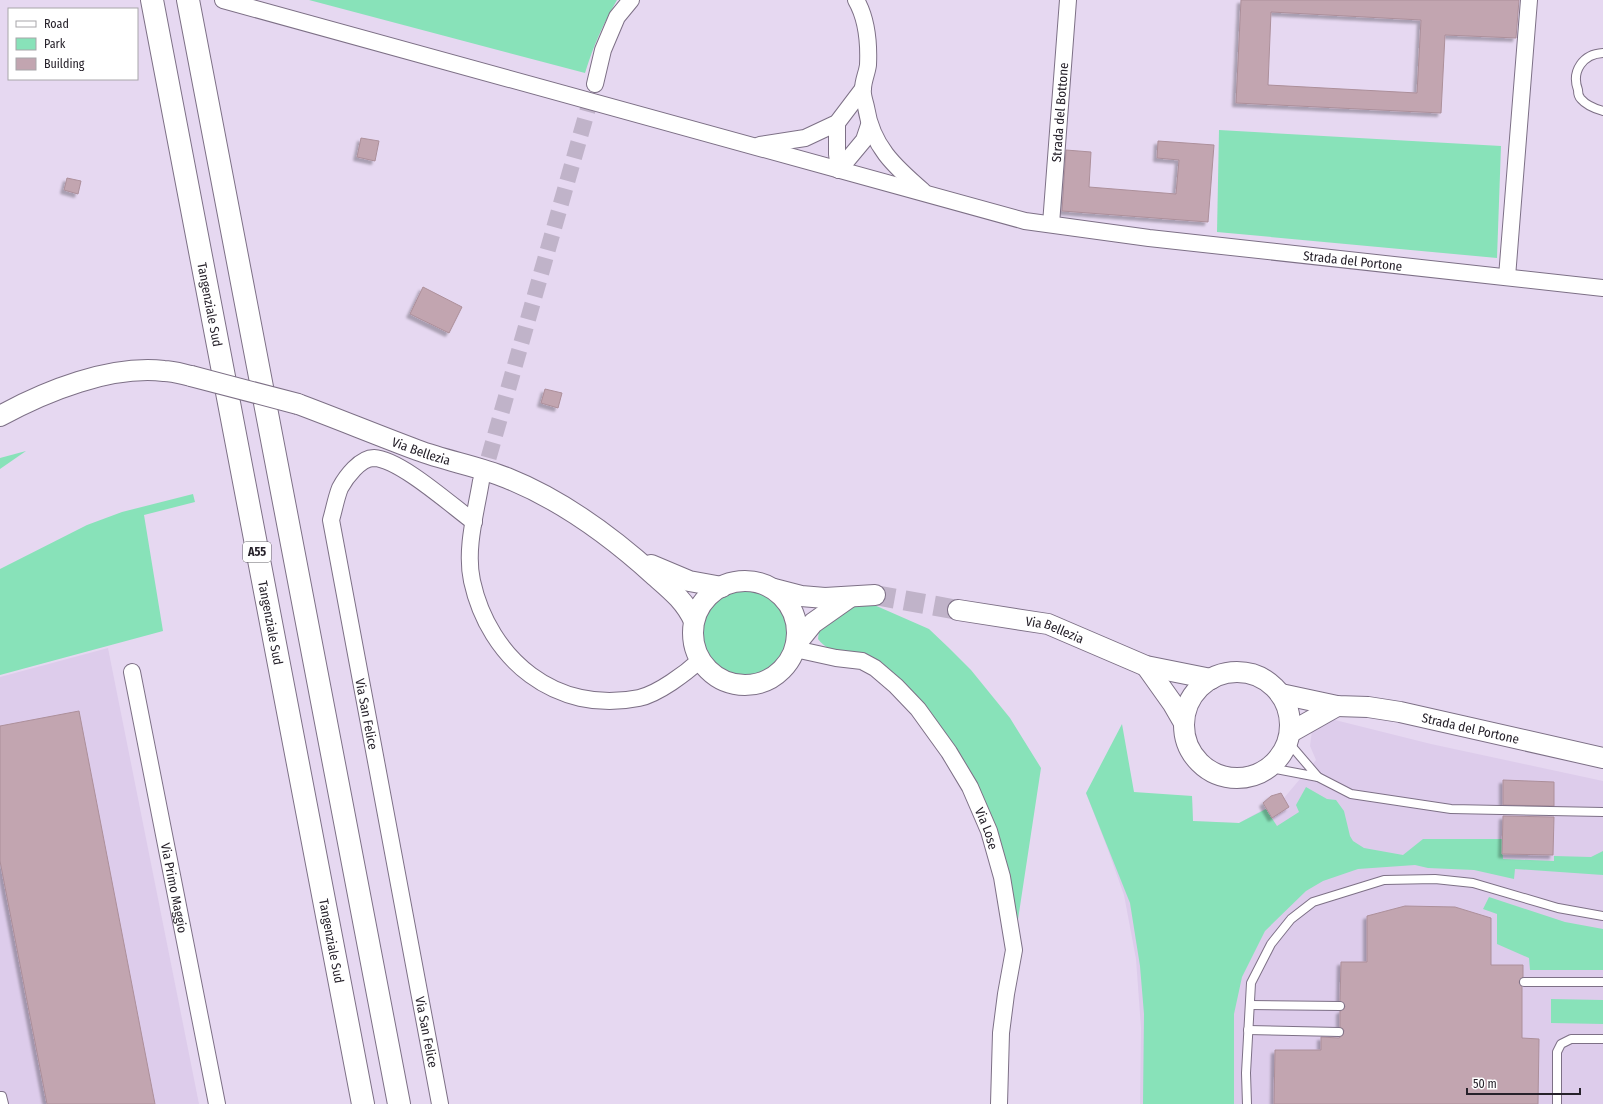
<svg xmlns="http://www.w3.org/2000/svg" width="1603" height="1104" font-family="'Fira Sans Condensed',sans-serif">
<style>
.built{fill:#ddcceb}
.green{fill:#88e2b9}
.building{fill:#c2a5b0;stroke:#ac8f9a;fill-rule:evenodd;filter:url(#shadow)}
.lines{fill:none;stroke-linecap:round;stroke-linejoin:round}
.minor-tunnel{stroke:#c0b3c9;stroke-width:16;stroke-dasharray:16 8;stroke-linecap:butt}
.tertiary-tunnel{stroke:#c0b3c9;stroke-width:20;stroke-dasharray:20 10;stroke-linecap:butt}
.service-casing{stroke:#7d7086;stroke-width:10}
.minor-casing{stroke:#7d7086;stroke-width:18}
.tertiary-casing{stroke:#7d7086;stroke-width:22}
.motorway-casing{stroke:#7d7086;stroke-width:24}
.service{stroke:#fff;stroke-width:8}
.minor{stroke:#fff;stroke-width:16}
.tertiary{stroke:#fff;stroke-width:20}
.motorway{stroke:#fff;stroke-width:22}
.tertiary-bridge-casing{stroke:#7d7086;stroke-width:22;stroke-linecap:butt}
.tertiary-bridge{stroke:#fff;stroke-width:20}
.labels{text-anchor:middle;stroke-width:4;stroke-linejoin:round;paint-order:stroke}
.shield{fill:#fff;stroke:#67646a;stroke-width:1}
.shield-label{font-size:12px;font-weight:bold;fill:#26212a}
.street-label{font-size:13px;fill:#26212a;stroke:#fff}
</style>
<defs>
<filter id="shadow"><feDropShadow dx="-3.5" dy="3.5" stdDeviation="1" flood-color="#0004"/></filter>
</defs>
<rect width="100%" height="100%" fill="#e6d8f1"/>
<g class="built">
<path d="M108 648 199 1104H0V677Z"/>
<path d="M1331 719 1431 744 1603 781V1104H1140L1141 1028 1136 959 1124 895 1108 850 1086 793 1192 796 1193 821 1239 823 1284 798 1316 760 1310 746 1312 730Z"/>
</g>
<g class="green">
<path d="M309 0H617C603 24 593 47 585 73Z"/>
<path d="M1219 130 1501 146 1497 258 1217 232Z"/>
<path d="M26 451 0 469V458Z"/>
<path d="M193 494 195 502 144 515 163 631 0 675V569L87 525 122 512Z"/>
<circle cx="745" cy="633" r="52"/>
<path d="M872 604 929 629 949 648 971 670 1010 718 1041 768 1017 926 994 829 879 664C875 661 869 655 864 653 845 649 831 656 818 639L819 631 838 607Z"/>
<path d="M1122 724 1134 792 1192 796 1193 821 1239 823 1266 809 1277 826 1299 812 1296 805 1306 787 1327 799 1336 800 1344 811 1350 836 1353 841 1364 848 1403 855 1423 839H1502L1503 859 1554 861V856L1591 857 1603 851V875L1515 869 1514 879 1474 870 1428 868 1415 865 1358 869 1323 881 1306 891 1265 931 1242 977 1234 1014V1104H1143L1144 1014 1140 966 1130 903 1086 793Z"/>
<path d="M1489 897 1565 922 1603 929V970H1530L1529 958 1497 944V914L1483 909Z"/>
<path d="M1551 999 1603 1000V1024L1551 1023Z"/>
</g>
<g class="building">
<path d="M1241 0H1519L1516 38 1445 35 1441 113 1236 103ZM1271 12 1421 20 1417 93 1268 85Z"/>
<path d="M361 138 379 141 375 161 357 157Z"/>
<path d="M1158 141 1214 145 1208 222 1062 211 1066 150 1091 152 1089 187 1176 194 1179 160 1157 158Z"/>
<path d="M67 178 81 181 78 194 64 190Z"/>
<path d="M423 287 462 307 449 333 410 314Z"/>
<path d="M545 389 562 393 558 408 541 403Z"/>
<path d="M79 711 155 1104H47L0 861V726Z"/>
<path d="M1503 780 1554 782V806L1503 805Z"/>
<path d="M1281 793 1289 807 1272 818 1263 803 1271 796Z"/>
<path d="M1503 816 1554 817 1553 855 1502 854Z"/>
<path d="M1405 906 1455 907 1491 918V965H1523V977L1519 982 1522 987V1038L1539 1039 1538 1104H1274L1275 1050H1321V1037L1339 1038 1343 1035 1344 1030 1340 1027V1011L1344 1009 1345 1006 1340 1001 1341 962H1367V916Z"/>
</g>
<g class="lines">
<path class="minor-tunnel" d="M482 481 595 84"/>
<path class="tertiary-tunnel" d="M875 595 958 610"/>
<defs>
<g id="service">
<path d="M1603 53C1583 54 1571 71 1578 90 1578 93 1579 97 1581 99 1586 105 1596 109 1603 111"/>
<path d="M1270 768 1318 777 1288 742"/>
<path d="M1318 777 1351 794 1451 809 1603 812"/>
<path d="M1524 982H1603"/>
<path d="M1250 1005 1340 1006"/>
<path d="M1248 1030 1339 1032"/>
<path d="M0 1096H2L4 1104"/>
<path d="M1247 1104 1246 1073 1251 983 1271 944 1291 919 1313 902 1384 880 1435 879 1473 883 1558 908 1603 916"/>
<path d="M1557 1104V1052L1561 1044 1571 1039H1603"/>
</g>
<g id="minor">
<path id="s1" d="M223 0 1025 221 1149 238 1603 288"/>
<path d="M856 0C867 19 869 43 868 65 867 73 863 81 863 89 862 95 865 102 866 107 872 146 894 166 923 191"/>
<path d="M595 84 603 50 617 17 631 0"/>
<path d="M837 123V154L839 170"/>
<path d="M760 145 805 138 837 123 862 90"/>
<path d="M839 170 864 140 869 125"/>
<path id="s2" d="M1051 224 1068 0"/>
<path d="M1507 277 1529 0"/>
<path d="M481 481C476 512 465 549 472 581 489 659 556 715 639 698 658 694 686 673 700 660"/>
<path id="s3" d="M795 649 836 658 862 661 875 668 896 686 918 709 949 752 970 787 989 831 1002 877 1014 950 1006 994 1001 1033 999 1104"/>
<path id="s4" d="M132 672 217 1104"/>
<path d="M440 1104 331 520C334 510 336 498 340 488 346 477 360 458 374 458 400 459 452 506 474 522"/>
</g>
<g id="tertiary">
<path id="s5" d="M298 404C338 419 377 435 417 450 446 461 478 466 507 478 562 500 611 536 655 576 671 590 685 601 694 621"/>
<path d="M0 416C46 391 110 365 164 371 173 371 182 374 191 376"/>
<path d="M651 565 689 581 722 587"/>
<circle cx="745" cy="633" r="52"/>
<path d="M774 589 801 596 825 598 875 595"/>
<path id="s6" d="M958 610 1048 624 1146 666 1211 679"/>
<path d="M796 644 813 623 850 597"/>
<path d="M1146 666 1173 704 1184 723"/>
<circle cx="1237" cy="725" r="53"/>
<path id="s7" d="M1281 694 1337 706 1368 707 1400 712 1603 758"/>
<path d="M1291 732 1337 706"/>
</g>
<g id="motorway">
<path id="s8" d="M152 0 363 1104"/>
<path d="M188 0 399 1104"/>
</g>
</defs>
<use href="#service" class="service-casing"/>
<use href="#minor" class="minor-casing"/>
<use href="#tertiary" class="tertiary-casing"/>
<use href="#motorway" class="motorway-casing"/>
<use href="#service" class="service"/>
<use href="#minor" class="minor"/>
<use href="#tertiary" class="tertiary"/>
<use href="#motorway" class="motorway"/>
<defs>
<path id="tertiary-bridge" d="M191 376 298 404"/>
</defs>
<use href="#tertiary-bridge" class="tertiary-bridge-casing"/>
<use href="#tertiary-bridge" class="tertiary-bridge"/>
</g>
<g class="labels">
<rect class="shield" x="243" y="542" width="28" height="20" rx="3"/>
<g class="shield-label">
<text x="257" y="556">A55</text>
</g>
<g class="street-label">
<text dy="5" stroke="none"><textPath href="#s2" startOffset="112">Strada del Bottone</textPath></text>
<text dy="5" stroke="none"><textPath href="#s1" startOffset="1162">Strada del Portone</textPath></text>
<text dy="5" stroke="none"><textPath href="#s8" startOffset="310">Tangenziale Sud</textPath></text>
<text dy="5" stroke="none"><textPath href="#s5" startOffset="132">Via Bellezia</textPath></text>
<text dy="5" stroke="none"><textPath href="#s8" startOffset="634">Tangenziale Sud</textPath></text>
<text dy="5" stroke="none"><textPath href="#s6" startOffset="99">Via Bellezia</textPath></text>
<text transform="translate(367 714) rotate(79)" y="5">Via San Felice</text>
<text dy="5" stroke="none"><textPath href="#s7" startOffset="193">Strada del Portone</textPath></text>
<text dy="5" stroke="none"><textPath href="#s3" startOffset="281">Via Lose</textPath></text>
<text dy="5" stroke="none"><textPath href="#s4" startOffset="220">Via Primo Maggio</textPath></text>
<text dy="5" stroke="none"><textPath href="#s8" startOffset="958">Tangenziale Sud</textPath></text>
<text transform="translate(427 1032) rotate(79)" y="5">Via San Felice</text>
</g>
</g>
<rect x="8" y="8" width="130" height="72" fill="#ffffff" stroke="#a8a6aa"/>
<rect x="16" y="21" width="20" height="6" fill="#ffffff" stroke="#a8a6aa"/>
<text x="44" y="28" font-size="12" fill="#26212a">Road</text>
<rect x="16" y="38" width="20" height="12" fill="#88e2b9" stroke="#a8a6aa"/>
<text x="44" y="48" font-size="12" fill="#26212a">Park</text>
<rect x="16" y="58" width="20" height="12" fill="#c2a5b0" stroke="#a8a6aa"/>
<text x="44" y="68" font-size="12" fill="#26212a">Building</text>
<path d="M1467 1088v6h113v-6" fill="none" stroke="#26212a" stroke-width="2"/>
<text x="1473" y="1088" font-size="12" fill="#26212a" stroke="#ffffff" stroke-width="3" paint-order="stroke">50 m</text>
</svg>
